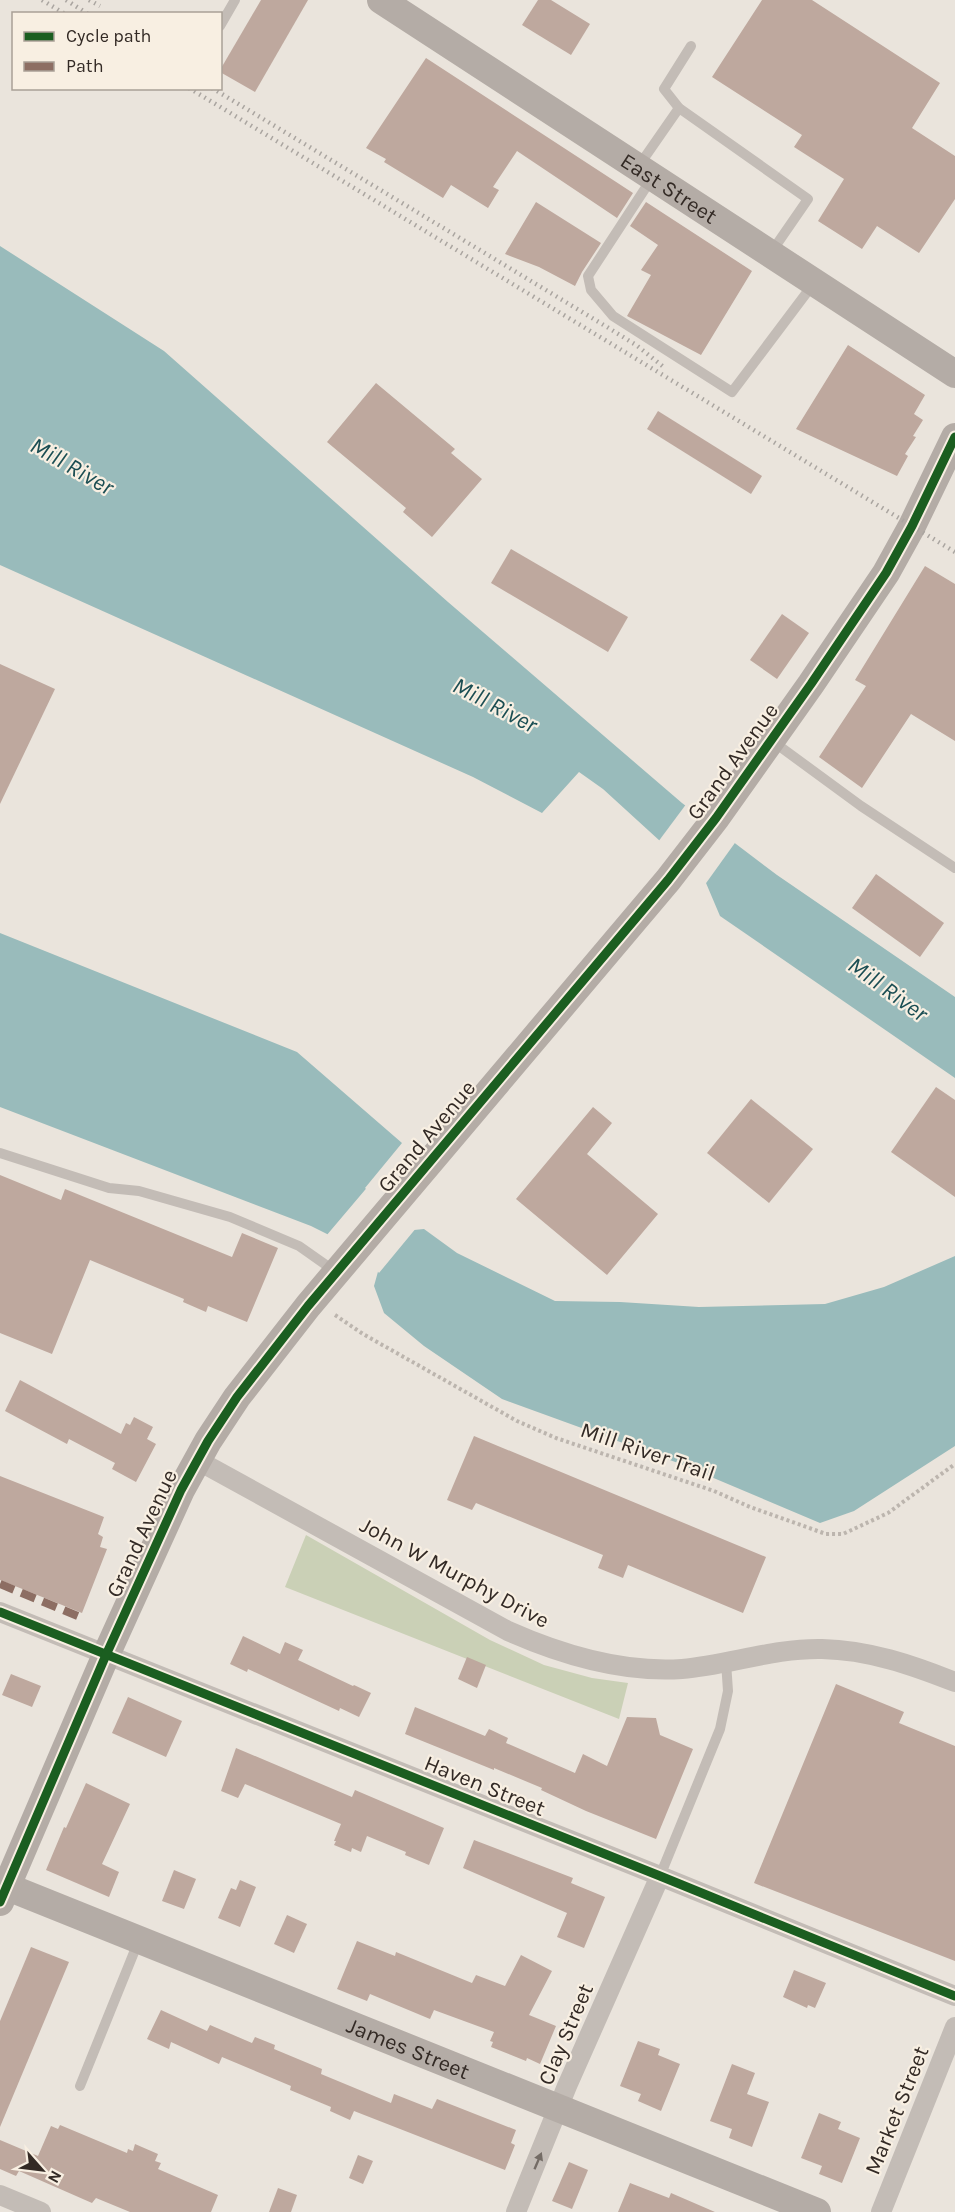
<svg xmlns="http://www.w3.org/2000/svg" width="955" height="2212" font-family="Karla,sans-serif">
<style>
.green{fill:#cad0b6}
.water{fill:#9bb}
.pier{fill:#eae4dc}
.building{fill:#bea89e}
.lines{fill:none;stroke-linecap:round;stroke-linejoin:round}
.path{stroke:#bcb5ae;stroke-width:4;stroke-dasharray:3 3;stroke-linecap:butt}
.lane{stroke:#c3bcb6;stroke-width:10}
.street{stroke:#c3bcb6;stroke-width:20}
.secondary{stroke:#b4aca6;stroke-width:28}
.rail{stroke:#aaa5a0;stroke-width:4.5;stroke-dasharray:1.5 4.5;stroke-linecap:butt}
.quiet{stroke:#8d6e63;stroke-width:8;stroke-dasharray:15 8;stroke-linecap:butt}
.cycleway-casing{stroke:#f8efe2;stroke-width:13}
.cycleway{stroke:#1b5e20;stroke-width:9}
.oneway{fill:#746c66}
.labels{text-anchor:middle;stroke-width:4.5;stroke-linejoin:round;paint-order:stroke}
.street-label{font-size:22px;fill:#332a25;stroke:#f8efe2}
.water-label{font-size:24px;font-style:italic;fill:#1b4e53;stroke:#f8efe2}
</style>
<rect width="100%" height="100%" fill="#eae4dc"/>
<path class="green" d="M306 1535 490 1640 544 1665 592 1678 628 1683 619 1719 285 1587Z"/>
<g class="water">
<path d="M0 246 164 351 448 602 682 803 777 875 955 997V1078L720 916 706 883 603 789 579 772 542 813 473 777 0 565Z"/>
<path d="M0 933 297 1052 402 1143 365 1188 414 1230 424 1229 457 1253 555 1301 620 1302 699 1307 825 1304 884 1287 955 1256V1446L854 1511 820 1523 678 1463 502 1399 424 1346 384 1313 374 1286 379 1268 327 1234 311 1226 0 1107Z"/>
</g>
<g class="pier">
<path d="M687 803 737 840 704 886 658 842Z"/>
<path d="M370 1184 369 1188 415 1227H417L379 1273 376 1269 326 1236Z"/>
</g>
<g class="building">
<path d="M261 0H308L255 92 220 72V70Z"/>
<path d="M538 0H551L590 24 571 55 522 25Z"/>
<path d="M762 0H812L940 83 912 128 955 156V199L919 253 877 226 862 249 818 221 844 179 794 147 802 135 712 77Z"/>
<path d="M426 58 633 193 617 218 517 151 493 187 499 190 488 208 451 185 443 198 384 162 386 159 366 148Z"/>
<path d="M536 202 601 243 582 272 575 286 539 267 505 254Z"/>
<path d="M646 202 752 271 701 355 627 316 651 275 641 270 658 245 630 226Z"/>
<path d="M848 345 925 395 914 414 923 420 913 436 916 437 905 454 908 456 897 476 796 429Z"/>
<path d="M376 383 455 449 451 453 482 479 432 537 403 512 406 508 327 442Z"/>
<path d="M658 411 762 476 751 494 647 429Z"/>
<path d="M511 549 628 617 608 652 491 583Z"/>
<path d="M925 566 955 584V741L911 714 862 788 819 757 866 686 855 680Z"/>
<path d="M782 614 809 633 777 679 750 660Z"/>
<path d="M0 664 55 689 0 804Z"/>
<path d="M876 874 944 923 920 957 852 908Z"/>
<path d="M936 1087 955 1100V1197L891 1152Z"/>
<path d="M751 1099 813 1149 769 1203 707 1153Z"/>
<path d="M593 1107 612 1123 587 1154 658 1214 607 1275 516 1199Z"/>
<path d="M0 1175 61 1200 65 1189 232 1257 242 1233 278 1248 247 1322 208 1306 206 1312 183 1302 184 1299 90 1260 52 1354 0 1333Z"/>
<path d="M20 1380 121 1434 126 1423 130 1425 134 1417 153 1427 147 1439 156 1444 136 1482 112 1469 115 1463 69 1439 67 1444 5 1411Z"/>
<path d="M474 1436 766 1557 743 1613 628 1565 623 1578 598 1568 603 1555 476 1503 472 1510 447 1500Z"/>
<path d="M0 1476 104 1517 98 1534 103 1537 100 1547 107 1549 82 1613 0 1580Z"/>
<path d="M243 1636 280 1654 285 1642 303 1650 298 1660 353 1686 354 1685 371 1693 359 1717 340 1708 339 1711 248 1669 247 1672 230 1664Z"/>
<path d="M467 1657 486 1665 477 1688 458 1679Z"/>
<path d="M11 1674 41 1686 32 1707 2 1695Z"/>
<path d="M836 1684 904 1712 899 1723 955 1746V1961L754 1883Z"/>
<path d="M128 1697 182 1721 166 1757 112 1733Z"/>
<path d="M415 1707 485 1736 489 1729 508 1738 506 1743 575 1773 583 1754 607 1766 627 1717 656 1718 660 1735 693 1749 656 1839 586 1811 541 1790 542 1788 494 1768V1770L405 1734Z"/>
<path d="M236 1748 352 1797 355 1790 444 1828 429 1865 405 1855 406 1852 367 1836 361 1852 352 1848 351 1852 334 1845 336 1841H334L341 1824 245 1784 238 1798 221 1791Z"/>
<path d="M86 1783 130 1804 102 1864 119 1872 109 1897 46 1870 64 1827 66 1828Z"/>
<path d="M474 1840 573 1878 571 1883 605 1897 584 1948 557 1937 567 1913 463 1868Z"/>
<path d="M174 1870 196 1879 184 1909 162 1901Z"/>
<path d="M240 1880 256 1887 240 1927 218 1918 231 1888 236 1890Z"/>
<path d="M287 1915 307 1924 294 1953 274 1944Z"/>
<path d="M357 1941 395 1956 396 1952 472 1983 476 1975 505 1986 521 1955 552 1971 529 2015 556 2026 540 2064 527 2058 526 2061 491 2047 493 2042 490 2041 494 2032 434 2010 430 2019 370 1994 367 2001 337 1989Z"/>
<path d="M31 1947 69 1962 0 2127V2021Z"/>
<path d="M794 1970 826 1983 815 2008 808 2005 807 2008 783 1997Z"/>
<path d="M161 2010 207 2031 210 2025 252 2043 255 2037 275 2045 274 2049 322 2069 321 2074 391 2103 394 2094 432 2109 437 2099 516 2130 511 2143 515 2145 505 2170 354 2111 350 2120 330 2111 331 2107 290 2090 291 2086 222 2057 219 2064 171 2042 169 2049 147 2039Z"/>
<path d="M638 2041 660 2049 658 2055 680 2064 661 2111 638 2101 641 2094 620 2086Z"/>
<path d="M732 2064 755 2073 747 2094 769 2102 752 2147 729 2138 732 2129 710 2121Z"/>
<path d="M819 2113 841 2122 838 2129 860 2138 842 2183 819 2174 822 2166 801 2158Z"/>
<path d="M60 2125 127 2153 128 2149 133 2151 135 2144 158 2154 155 2161 161 2163 158 2169 218 2195 211 2212H130L96 2198 92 2203 19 2171 16 2176 0 2169V2140L38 2156 51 2126 58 2129Z"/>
<path d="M358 2155 373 2161 363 2184 349 2178Z"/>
<path d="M569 2162 588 2170 572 2209 552 2201Z"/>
<path d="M630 2183 669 2198 671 2193 715 2212H618Z"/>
<path d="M278 2188 297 2195 291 2212H269Z"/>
</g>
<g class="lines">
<path class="path" d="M335 1315 363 1334 517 1421 556 1438 714 1491 750 1507 826 1534H843L888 1513 955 1464"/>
<g class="lane">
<path d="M220 26 235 0"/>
<path d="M691 46 664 89 679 108 808 199 770 254"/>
<path d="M638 167 679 108"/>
<path d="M652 178 588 276 591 290 613 316 732 392 814 283"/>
<path d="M771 740 861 806 955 868"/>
<path d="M0 1153 109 1188 139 1191 230 1217 299 1246 336 1272"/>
<path d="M660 1876 720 1729 728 1691 726 1662"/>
<path d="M80 2086 139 1940"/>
</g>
<g class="street">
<path d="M197 1460 508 1631C562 1655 622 1673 682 1669 729 1665 774 1648 822 1649 869 1650 912 1665 955 1682"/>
<path d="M0 1612 660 1876 955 1996"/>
<path d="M0 2195 41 2212"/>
<path d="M516 2212 567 2086 660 1876"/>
<path d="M881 2212 955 2027"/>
</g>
<g class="secondary">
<path id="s1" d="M381 0 955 374"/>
<path id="s2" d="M0 1884 817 2212"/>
<path d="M0 1902 106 1655 181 1490 208 1441 237 1397 308 1306 668 880 716 818 811 684 886 573 912 526 955 437"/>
</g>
<g class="rail">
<path d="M42 0 65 14"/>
<path d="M66 0 88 14"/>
<path d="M89 0 100 6"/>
<path d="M189 88 955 552"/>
<path d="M212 88 607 327 636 345 665 368"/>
</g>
<path class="quiet" d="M0 1584 80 1617"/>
<defs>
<g id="cycleway">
<path d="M0 1612 660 1876 955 1996"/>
<path d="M0 1902 106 1655 181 1490 208 1441 237 1397 308 1306 668 880 716 818 811 684 886 573 912 526 955 437"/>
</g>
</defs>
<use href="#cycleway" class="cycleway-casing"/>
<use href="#cycleway" class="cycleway"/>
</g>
<defs><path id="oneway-solid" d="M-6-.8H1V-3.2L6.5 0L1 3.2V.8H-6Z" transform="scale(1.5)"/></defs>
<use class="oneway" href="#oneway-solid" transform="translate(538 2161) rotate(-67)"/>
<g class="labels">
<g class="street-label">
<text dy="8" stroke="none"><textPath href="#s1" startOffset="344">East Street</textPath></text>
<text transform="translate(732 761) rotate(-54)" y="8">Grand Avenue</text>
<text transform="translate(426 1136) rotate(-50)" y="8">Grand Avenue</text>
<text transform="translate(648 1451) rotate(19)" y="8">Mill River Trail</text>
<text transform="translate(141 1533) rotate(-65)" y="8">Grand Avenue</text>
<text transform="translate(455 1572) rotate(28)" y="8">John W Murphy Drive</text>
<text transform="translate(485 1785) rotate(22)" y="8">Haven Street</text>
<text transform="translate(565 2034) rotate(-67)" y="8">Clay Street</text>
<text dy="8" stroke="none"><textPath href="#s2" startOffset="440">James Street</textPath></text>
<text transform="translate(896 2110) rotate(-68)" y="8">Market Street</text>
</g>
<g class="water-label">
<text transform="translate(72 466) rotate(30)" y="8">Mill River</text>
<text transform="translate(495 705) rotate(28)" y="8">Mill River</text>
<text transform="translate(888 989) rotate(36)" y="8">Mill River</text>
</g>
</g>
<rect x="12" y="12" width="210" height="78" fill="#f8efe2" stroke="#a9a096" stroke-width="1.5"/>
<rect x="24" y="32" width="30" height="9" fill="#1b5e20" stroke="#a9a096" stroke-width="1.5"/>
<text x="66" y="42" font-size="18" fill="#332a25">Cycle path</text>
<rect x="24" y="62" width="30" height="9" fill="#8d6e63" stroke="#a9a096" stroke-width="1.5"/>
<text x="66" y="72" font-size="18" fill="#332a25">Path</text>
<g transform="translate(42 2170) rotate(118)" stroke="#f8efe2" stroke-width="4.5" paint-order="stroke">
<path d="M0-4.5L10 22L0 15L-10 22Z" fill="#332a25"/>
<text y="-9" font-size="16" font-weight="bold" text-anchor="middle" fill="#332a25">N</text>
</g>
</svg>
